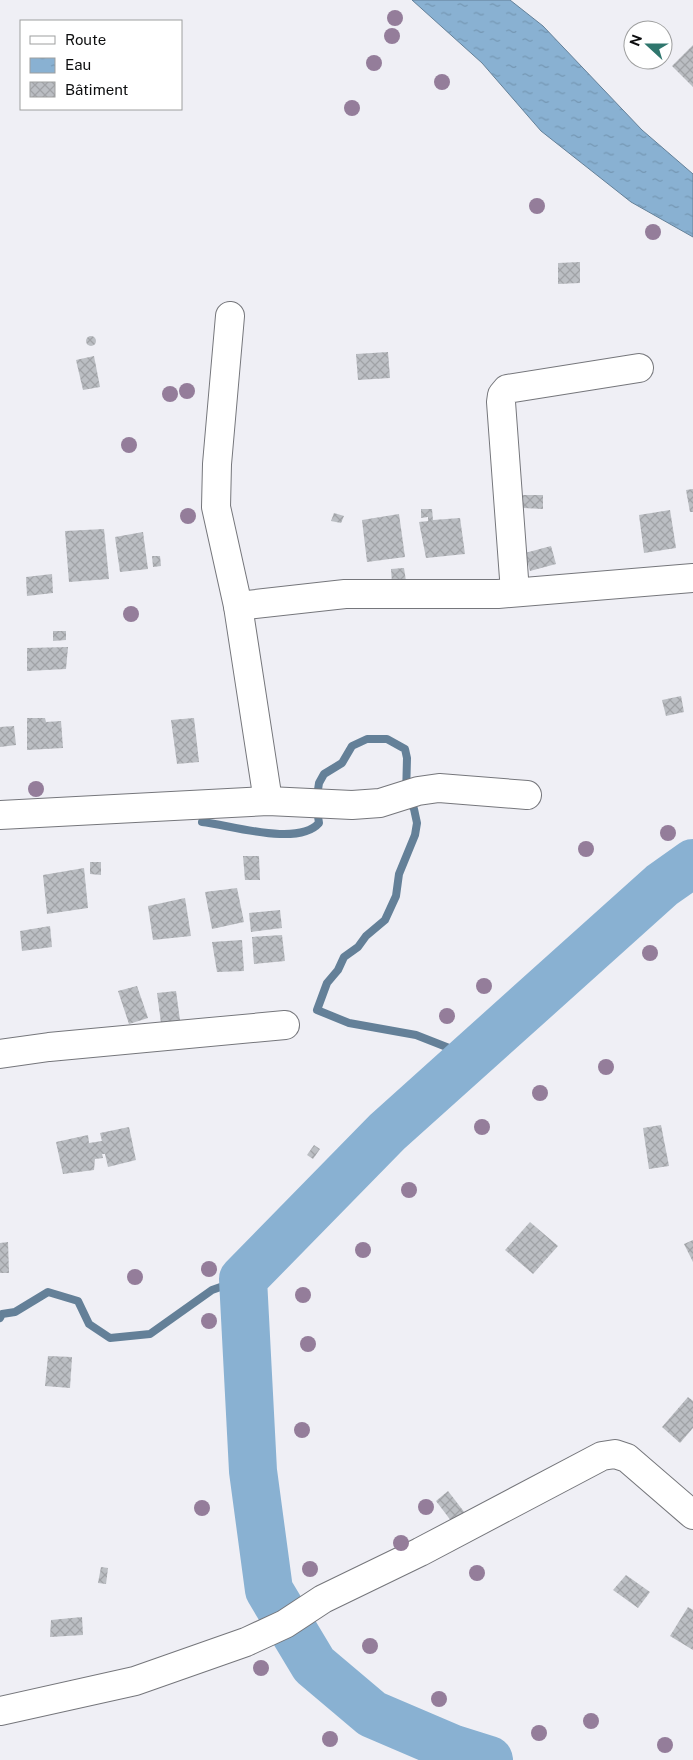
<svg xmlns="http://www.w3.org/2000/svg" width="693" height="1760" font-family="'Public Sans',sans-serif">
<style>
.water{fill:url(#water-ripples);stroke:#648098}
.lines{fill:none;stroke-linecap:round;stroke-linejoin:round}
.stream{stroke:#648098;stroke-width:8}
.river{stroke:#89b1d2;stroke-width:48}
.building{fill:url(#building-cross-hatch)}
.minor-casing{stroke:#75767b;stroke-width:30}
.minor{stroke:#fff;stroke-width:28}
.tree{fill:#947d9a}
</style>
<defs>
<pattern id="water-ripples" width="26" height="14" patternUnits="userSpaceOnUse" patternTransform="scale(1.25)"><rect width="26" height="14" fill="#89b1d2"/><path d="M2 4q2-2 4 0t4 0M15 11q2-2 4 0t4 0" fill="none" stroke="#7597b3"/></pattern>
<pattern id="building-cross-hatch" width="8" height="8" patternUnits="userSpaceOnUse" patternTransform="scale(1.25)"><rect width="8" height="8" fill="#bbbec3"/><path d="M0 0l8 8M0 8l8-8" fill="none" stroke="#a0a2a6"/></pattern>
</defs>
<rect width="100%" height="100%" fill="#efeff5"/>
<path class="water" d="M412 0H510L543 26 642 130 693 174V237L631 202 541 131 482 63Z"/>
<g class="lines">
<g class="stream">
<path d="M202 822C231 825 298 847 319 823L316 803 319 783 324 774 342 763 352 746 367 739H387L405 749 407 758 406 796 414 809 417 823 415 835 399 874 396 896 385 920 366 936 358 947 344 957 338 970 327 983 317 1010 349 1023 416 1035 472 1057"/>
<path d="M0 1318 2 1314 15 1312 48 1292 78 1301 89 1324 110 1338 150 1334 212 1290 243 1279"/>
</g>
<path class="river" d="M489 1760 454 1749 372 1714 314 1665 269 1590 253 1471 243 1279 387 1132 662 885 693 863"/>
</g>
<g class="building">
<path d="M693 45V87L672 66Z"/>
<path d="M580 262V283L558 284V263Z"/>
<circle cx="91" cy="341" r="5"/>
<path d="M388 352 390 378 358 380 356 354Z"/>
<path d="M94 356 100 387 83 390 76 360Z"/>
<path d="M693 489V512H690L686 490Z"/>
<path d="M523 495H543V509L523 508Z"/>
<path d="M421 509H432L433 520 460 518 465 554 426 558 419 522 428 521V517L421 518Z"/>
<path d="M670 510 676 548 644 553 639 515Z"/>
<path d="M334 513 344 516 341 523 331 521Z"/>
<path d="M399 514 405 557 367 562 362 520Z"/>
<path d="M104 529 109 579 69 582 65 531Z"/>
<path d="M143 532 148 569 120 572 115 537Z"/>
<path d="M551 546 556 564 530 571 525 553Z"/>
<path d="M152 556H160L161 566 153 567Z"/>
<path d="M404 568 406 581 392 583 391 569Z"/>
<path d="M52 574 53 593 27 596 26 577Z"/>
<path d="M53 631H66V640L53 641Z"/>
<path d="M68 647 66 669 27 671V648Z"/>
<path d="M681 696 684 712 666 716 662 700Z"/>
<path d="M27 718H45L46 722 61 721 63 748 27 750Z"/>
<path d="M194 718 199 762 177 764 171 720Z"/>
<path d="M14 726 16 745 0 747V727Z"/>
<path d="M243 856H259L260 880H245Z"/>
<path d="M90 862H101V875L90 874Z"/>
<path d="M84 868 88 908 47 914 43 875Z"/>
<path d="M237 888 244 922 212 929 205 892Z"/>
<path d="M185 898 191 936 153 940 148 906Z"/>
<path d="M280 910 282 928 251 932 249 913Z"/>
<path d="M50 926 52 947 22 951 20 931Z"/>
<path d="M282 935 285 961 254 964 252 937Z"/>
<path d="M242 940 244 971 217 972 212 942Z"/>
<path d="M137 986 148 1018 129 1024 118 991Z"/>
<path d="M176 991 180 1020 161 1023 157 993Z"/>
<path d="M661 1125 669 1166 649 1169 643 1128Z"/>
<path d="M129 1127 136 1160 108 1167 105 1154H102L103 1158 95 1159 94 1170 63 1174 56 1142 88 1135 89 1143 102 1141 100 1133Z"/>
<path d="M314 1145 320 1149 313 1159 307 1155Z"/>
<path d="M530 1222 558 1246 533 1274 505 1250Z"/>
<path d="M693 1240V1262L684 1244Z"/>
<path d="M8 1242 9 1273H0V1243Z"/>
<path d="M48 1356 72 1357 70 1388 45 1386Z"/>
<path d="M688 1397 693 1401V1428L680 1443 662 1427Z"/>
<path d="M448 1491 465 1513 452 1522 436 1501Z"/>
<path d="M101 1567 108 1568 106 1584 98 1583Z"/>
<path d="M626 1575 650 1592 638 1608 613 1590Z"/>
<path d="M688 1607 693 1610V1650L670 1636Z"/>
<path d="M82 1617 83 1635 50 1637 51 1620Z"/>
</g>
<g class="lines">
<defs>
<g id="minor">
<path d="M230 316 217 464 216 507 238 606 268 801"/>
<path d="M515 592 501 402 502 395 507 389 639 368"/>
<path d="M238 606 345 594H498L693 578"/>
<path d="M0 815 268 801 352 805 380 803 418 791 439 788 527 795"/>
<path d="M0 1054 49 1047 285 1025"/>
<path d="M0 1711 135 1681 246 1642 285 1624 323 1599 420 1552 602 1456 615 1454 627 1458 693 1515"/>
</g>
</defs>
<use href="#minor" class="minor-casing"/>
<use href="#minor" class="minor"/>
</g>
<g class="tree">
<circle cx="395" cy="18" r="8"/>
<circle cx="392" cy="36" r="8"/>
<circle cx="374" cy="63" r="8"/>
<circle cx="442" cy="82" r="8"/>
<circle cx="352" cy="108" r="8"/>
<circle cx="537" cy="206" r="8"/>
<circle cx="653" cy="232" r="8"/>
<circle cx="187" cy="391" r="8"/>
<circle cx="170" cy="394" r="8"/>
<circle cx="129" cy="445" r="8"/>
<circle cx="188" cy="516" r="8"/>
<circle cx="131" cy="614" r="8"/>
<circle cx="36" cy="789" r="8"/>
<circle cx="668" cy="833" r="8"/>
<circle cx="586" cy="849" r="8"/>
<circle cx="650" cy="953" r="8"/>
<circle cx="484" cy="986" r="8"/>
<circle cx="447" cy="1016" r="8"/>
<circle cx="606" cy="1067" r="8"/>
<circle cx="540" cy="1093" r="8"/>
<circle cx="482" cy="1127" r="8"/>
<circle cx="409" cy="1190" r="8"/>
<circle cx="363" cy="1250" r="8"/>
<circle cx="209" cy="1269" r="8"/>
<circle cx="135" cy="1277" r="8"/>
<circle cx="303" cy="1295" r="8"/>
<circle cx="209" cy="1321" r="8"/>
<circle cx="308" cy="1344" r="8"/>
<circle cx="302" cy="1430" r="8"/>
<circle cx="426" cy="1507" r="8"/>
<circle cx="202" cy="1508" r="8"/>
<circle cx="401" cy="1543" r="8"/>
<circle cx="310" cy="1569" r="8"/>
<circle cx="477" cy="1573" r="8"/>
<circle cx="370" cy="1646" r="8"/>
<circle cx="261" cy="1668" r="8"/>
<circle cx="439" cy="1699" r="8"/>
<circle cx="591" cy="1721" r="8"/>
<circle cx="539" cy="1733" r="8"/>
<circle cx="330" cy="1739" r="8"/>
<circle cx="665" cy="1745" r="8"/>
</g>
<rect x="20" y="20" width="162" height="90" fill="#ffffff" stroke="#9e9f9f"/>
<rect x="30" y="36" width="25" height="8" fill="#ffffff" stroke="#9e9f9f"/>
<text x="65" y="45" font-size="15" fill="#0d0e0f">Route</text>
<rect x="30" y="58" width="25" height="15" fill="url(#water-ripples)" stroke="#9e9f9f"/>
<text x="65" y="70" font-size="15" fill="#0d0e0f">Eau</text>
<rect x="30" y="82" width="25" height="15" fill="url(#building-cross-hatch)" stroke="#9e9f9f"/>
<text x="65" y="95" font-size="15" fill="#0d0e0f">Bâtiment</text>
<g transform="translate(648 45) rotate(291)"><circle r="24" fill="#ffffff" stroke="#9e9f9f"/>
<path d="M0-4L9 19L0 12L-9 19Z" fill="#2f766d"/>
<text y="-8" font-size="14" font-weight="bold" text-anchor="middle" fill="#0d0e0f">N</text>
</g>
</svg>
